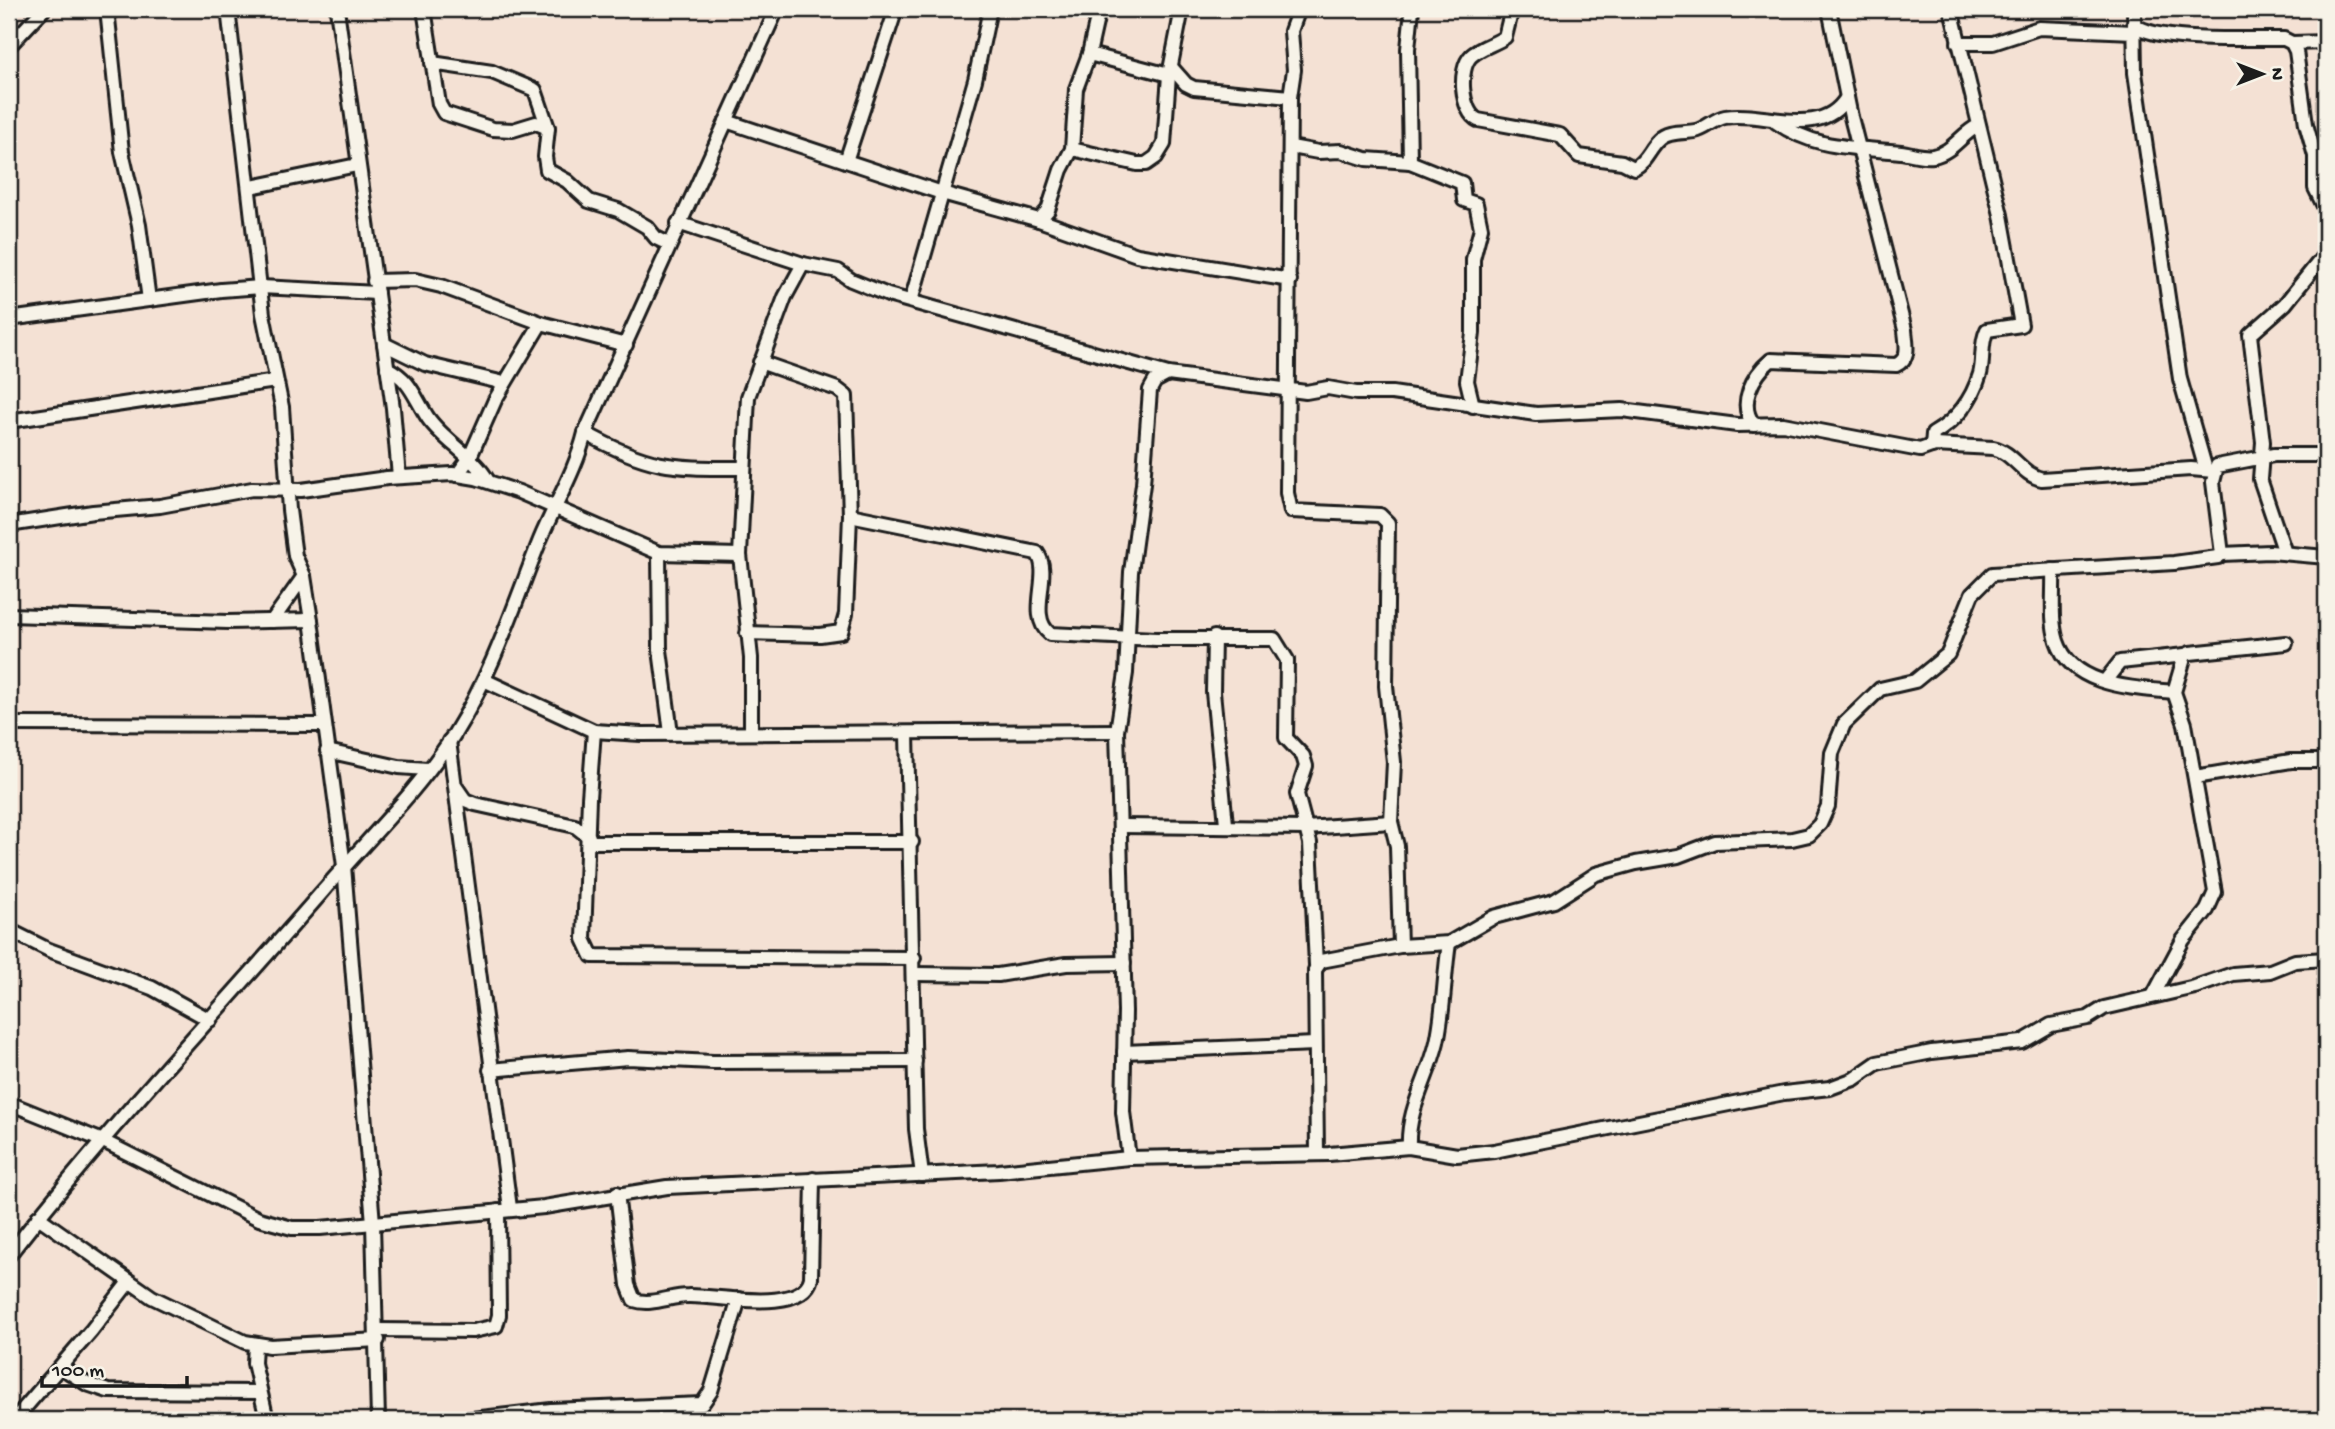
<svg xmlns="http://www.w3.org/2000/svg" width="2335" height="1429" font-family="'Gochi Hand',sans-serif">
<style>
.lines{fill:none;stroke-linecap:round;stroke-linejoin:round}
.minor-casing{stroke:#1c1c1c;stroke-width:18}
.minor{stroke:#f7f3e8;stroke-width:12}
</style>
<rect width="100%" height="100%" fill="#f4e1d4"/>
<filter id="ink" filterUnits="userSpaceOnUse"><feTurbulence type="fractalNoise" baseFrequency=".0143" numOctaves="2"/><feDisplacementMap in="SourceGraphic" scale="14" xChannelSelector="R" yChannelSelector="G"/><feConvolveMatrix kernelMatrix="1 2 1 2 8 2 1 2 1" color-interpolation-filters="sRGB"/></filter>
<g filter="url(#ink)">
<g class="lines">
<defs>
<g id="minor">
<path d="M107 9 122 152 139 225 149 300"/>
<path d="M228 9 263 314 282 407 289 510 295 556 304 576 311 620 344 866 373 1223 378 1420"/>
<path d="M337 9 393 408 399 477"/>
<path d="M424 9 439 104 444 113 493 129 513 130 536 123 548 128"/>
<path d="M1299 9 1291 31 1294 70 1290 97 1287 493 1291 511 1380 515 1388 523 1386 686 1394 762 1391 822 1397 846 1400 946"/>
<path d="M1412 9 1408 49 1410 162 1462 183 1464 200 1476 204 1481 228 1473 259V333L1467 381 1473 406"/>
<path d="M1512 9 1505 37C1495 44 1481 47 1471 56 1458 69 1461 112 1478 120L1560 135 1579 156 1622 162 1634 168C1647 161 1649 149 1659 140 1667 131 1684 133 1695 131 1706 129 1714 119 1725 117 1763 110 1821 141 1847 97"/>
<path d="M2134 9 2135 73 2180 379 2206 470"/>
<path d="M2134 25C2163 44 2247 38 2284 39L2292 43 2296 51 2306 124 2315 156V188L2326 210"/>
<path d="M1958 43H1993L2039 28 2134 32"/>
<path d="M2292 43 2326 42"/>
<path d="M9 46 44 9"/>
<path d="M1089 54 1169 75"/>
<path d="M432 63 492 72 535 90 548 128 545 157 547 170 567 181 589 201 618 210 647 227 656 238 669 244"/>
<path d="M1171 67 1186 84 1194 88 1290 97"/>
<path d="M726 121 942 193 1039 220 1137 255 1290 280"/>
<path d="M1776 122C1816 150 1855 147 1901 152 1911 153 1923 158 1933 156 1952 153 1962 133 1978 126"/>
<path d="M1291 147 1318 152 1341 151 1366 159 1410 162"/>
<path d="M1072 149 1137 164H1146L1156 157 1164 144 1169 75 1182 9"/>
<path d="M846 161 896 9"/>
<path d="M251 187 357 165"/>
<path d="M1039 220 1048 210 1061 170 1072 149 1076 89 1089 54 1099 9"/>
<path d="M678 223 803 264 838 271 851 280 888 295 1168 374 1306 392 1328 388 1356 393H1392L1536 414 1622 410 1737 425 1783 424 1920 450 1934 445 1993 448C2013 452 2022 475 2042 479L2191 469 2214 471"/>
<path d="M374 281 415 280 441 286 541 323 626 345"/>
<path d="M911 301 975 80 990 9"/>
<path d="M9 319 221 290 261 287 377 293"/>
<path d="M384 344 425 364 504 383"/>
<path d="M760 362 837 389 846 396 850 515 1037 553C1053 574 1026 615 1050 634L1156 639H1274L1287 660 1286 738 1303 756 1306 766 1297 794 1310 843 1316 965"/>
<path d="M387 368C411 380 414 397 428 418 445 442 474 456 488 481"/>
<path d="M9 421 276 381"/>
<path d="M1754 425C1737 404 1753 375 1771 360L1896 365C1911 358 1906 344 1905 330L1851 117 1829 9"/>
<path d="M585 433C650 469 671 468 744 468"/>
<path d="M1932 446 1933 434C1956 421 1972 400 1980 374 1984 360 1980 344 1987 330L2021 325 2001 215 1951 9"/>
<path d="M457 475 469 459 495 400 541 323"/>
<path d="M9 525 93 512 160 506 252 489 301 490 387 478 452 474 476 478 519 492 659 553 740 555"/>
<path d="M659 553 660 650 671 733"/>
<path d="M2285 553 2260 479 2263 442 2250 335 2285 304 2326 253"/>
<path d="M2222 554 2270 552 2326 557"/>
<path d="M2053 570C2054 592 2050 619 2057 641 2072 687 2134 688 2174 692"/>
<path d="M9 615 228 622 311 620"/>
<path d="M272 621 304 576"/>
<path d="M747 633 820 635 841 632 846 614 850 515"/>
<path d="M1214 637 1213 692 1226 824"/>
<path d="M484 680 594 731 641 734 1117 731"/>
<path d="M2105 681 2120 662 2185 655"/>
<path d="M9 724 323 725"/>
<path d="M594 731 589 798 584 939 592 956 914 958"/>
<path d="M751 731V658L740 555 748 397 785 297 803 264"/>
<path d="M907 733 916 1129 922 1175"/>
<path d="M449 741 510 1208"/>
<path d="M327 751 399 767 427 769"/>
<path d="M2195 777 2291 761H2326"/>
<path d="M456 787 465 800 475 804 575 826 589 837"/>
<path d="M1122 826 1306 828 1391 822"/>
<path d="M589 842H912"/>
<path d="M9 930 49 950 152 988 210 1020"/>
<path d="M914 974 998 975 1066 964 1124 963"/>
<path d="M2153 996 2183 940 2207 910 2215 892 2185 724 2174 692 2185 655 2190 653 2286 643"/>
<path d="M1124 1052 1315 1044"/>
<path d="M490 1070 628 1058 713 1062 915 1061"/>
<path d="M9 1103 103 1141 259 1219 292 1228H320L544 1207 667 1187 999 1171 1129 1158 1329 1154 1409 1147 1457 1155 1494 1151 1784 1093 1830 1088 1854 1079 1877 1063 1932 1052 2022 1042 2051 1025 2088 1018 2104 1008 2195 987 2233 974 2270 971 2295 961 2326 959"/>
<path d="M1409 1147C1407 1109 1428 1080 1437 1042 1444 1010 1444 976 1449 943"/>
<path d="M1317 1153 1315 970 1321 961 1400 946 1449 943 1494 917 1554 901 1596 874 1636 863 1678 856 1715 842 1792 839 1809 835 1820 824 1828 806 1832 753 1844 724 1880 689 1915 681 1948 654 1972 594 1992 574 2174 563 2218 557 2222 554 2213 482 2217 466 2274 455H2326"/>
<path d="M1129 1158 1123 1112 1125 1011 1117 731 1126 673 1131 572 1143 484 1150 390 1155 381 1168 374"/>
<path d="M617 1193 628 1285 634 1300C652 1306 670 1296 688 1296 717 1295 802 1315 811 1278L813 1179"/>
<path d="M38 1217 152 1297 245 1342 270 1346 378 1340"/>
<path d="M9 1255C107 1128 218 1012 323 891 367 840 419 790 455 733 493 672 514 605 540 540 555 504 576 470 585 433L777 9"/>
<path d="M378 1330 473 1331 496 1326 499 1315 498 1211"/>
<path d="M255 1344 254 1363 267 1420"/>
<path d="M61 1367 87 1384 108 1391 260 1392"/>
<path d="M14 1420 91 1331 129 1282"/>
<path d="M463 1420 551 1410 702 1404 711 1391 739 1299"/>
</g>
</defs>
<use href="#minor" class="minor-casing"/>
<use href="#minor" class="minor"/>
</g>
</g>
<rect width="2335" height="1429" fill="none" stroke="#f7f3e8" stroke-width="35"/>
<rect x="18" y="18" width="2300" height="1394" fill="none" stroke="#1c1c1c" stroke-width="2.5" filter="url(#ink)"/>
<g transform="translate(2262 74) rotate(90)" stroke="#f7f3e8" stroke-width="5" paint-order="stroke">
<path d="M0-5L12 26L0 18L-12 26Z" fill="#1c1c1c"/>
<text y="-10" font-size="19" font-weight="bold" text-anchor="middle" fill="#1c1c1c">N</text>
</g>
<path d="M42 1376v10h145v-10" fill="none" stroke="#1c1c1c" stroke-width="3.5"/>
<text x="52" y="1376" font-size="21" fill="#1c1c1c" stroke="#f7f3e8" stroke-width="5" paint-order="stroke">100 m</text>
</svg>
